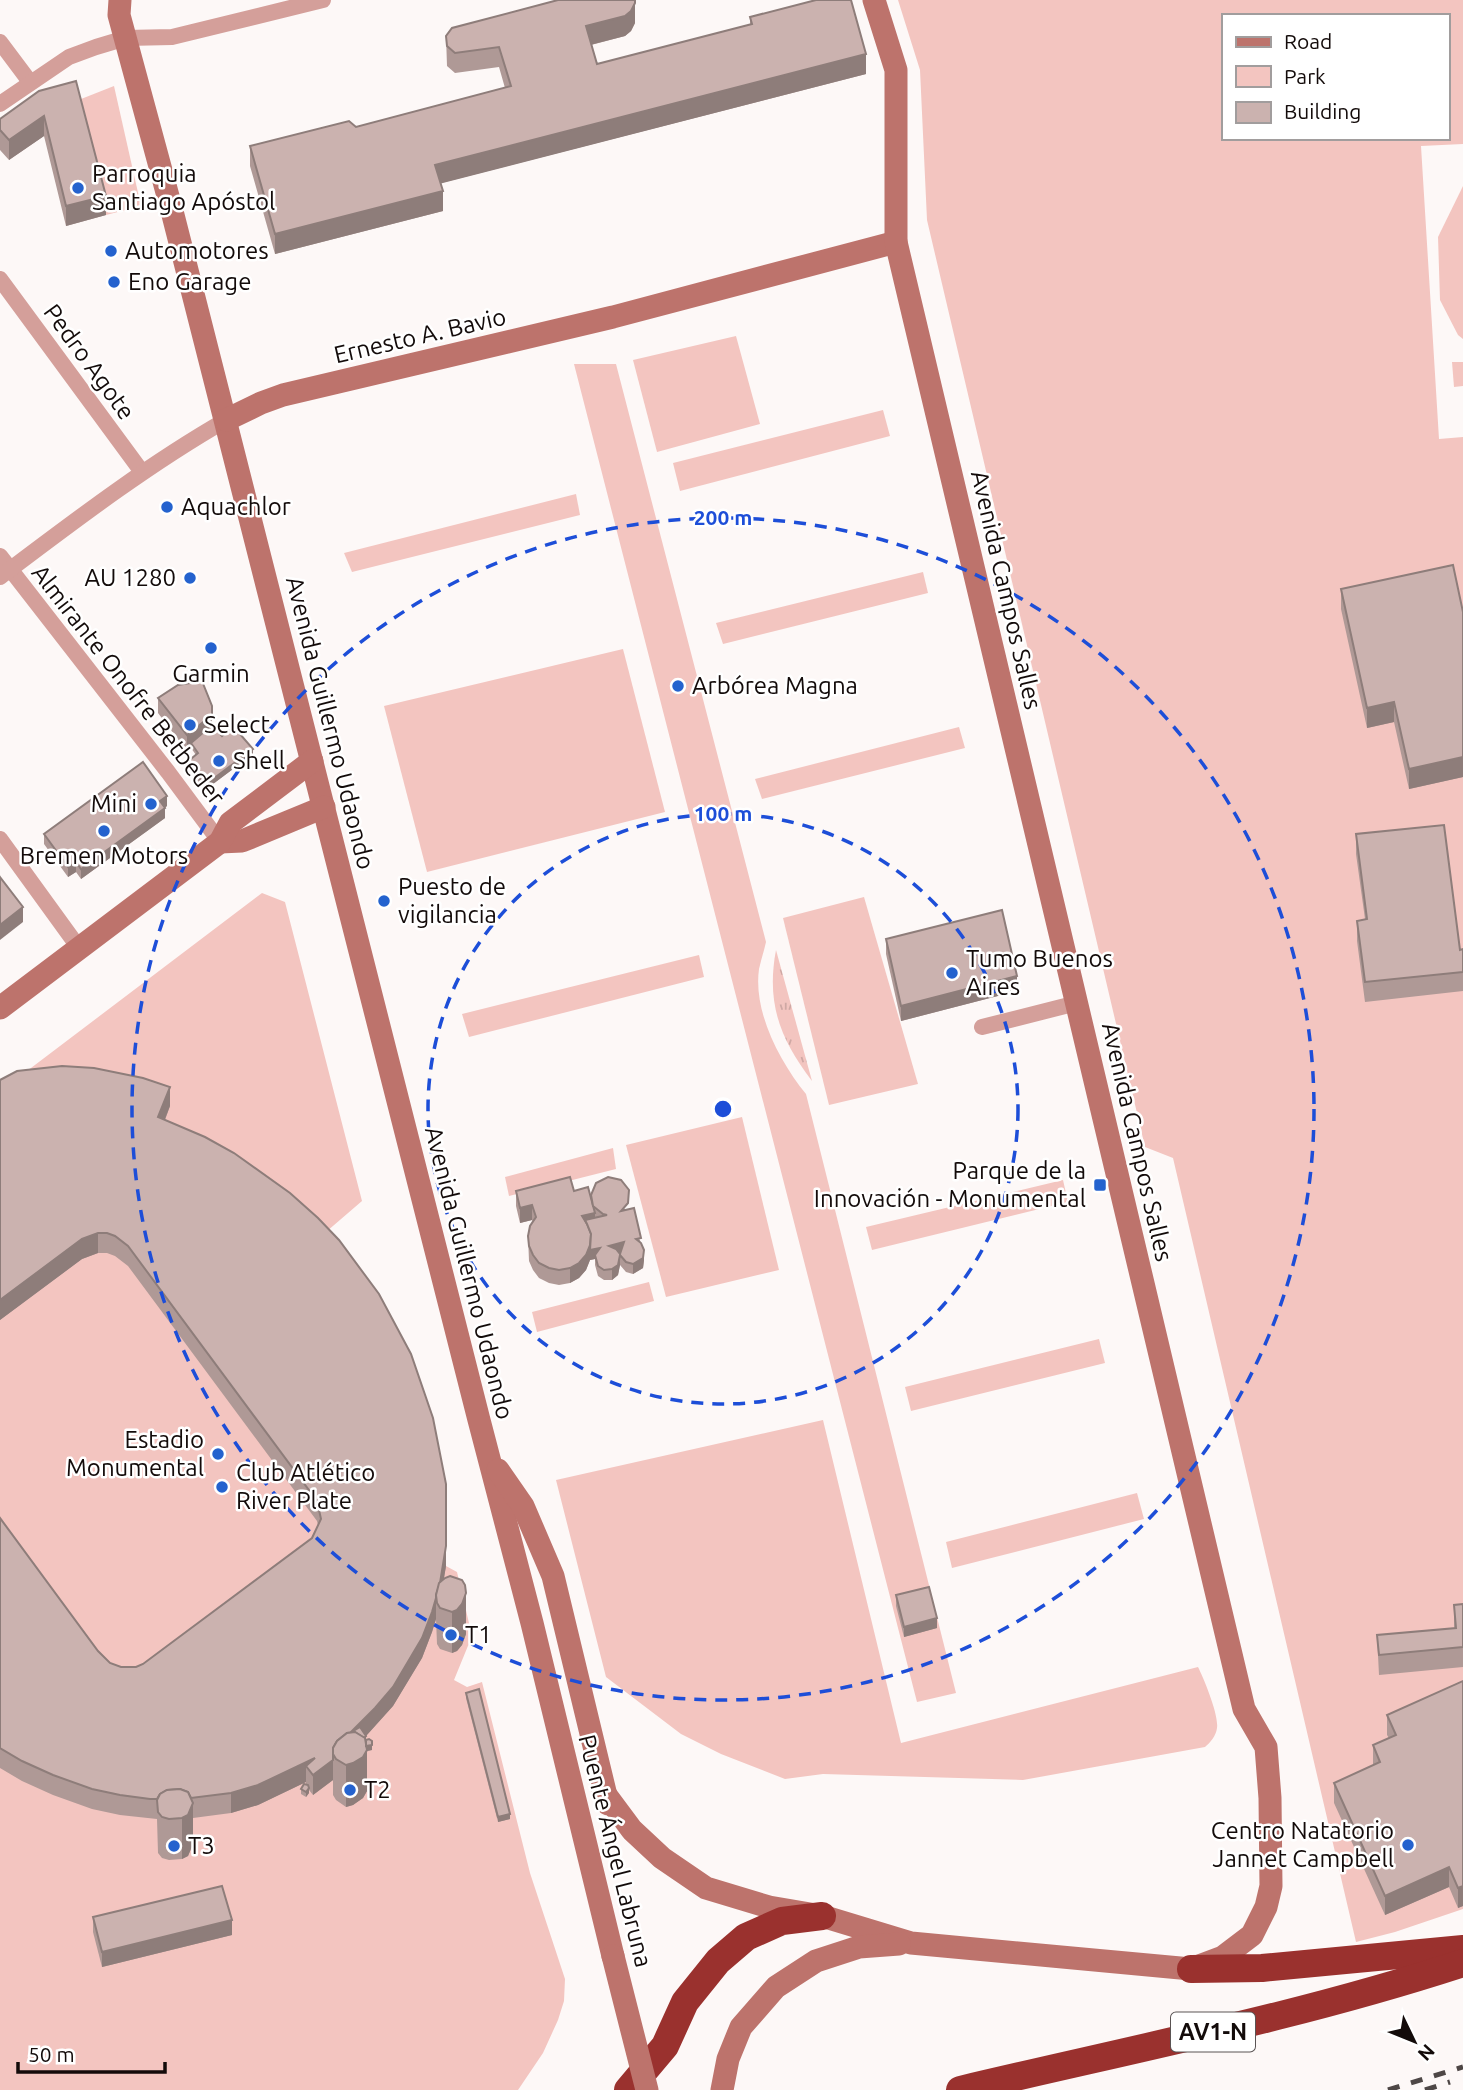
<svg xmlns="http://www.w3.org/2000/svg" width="1463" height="2090" font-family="Ubuntu,sans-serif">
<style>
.grass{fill:url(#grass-tufts)}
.park{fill:#f3c5c0;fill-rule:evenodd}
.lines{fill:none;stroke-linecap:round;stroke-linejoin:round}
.minor{stroke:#d49f9a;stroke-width:16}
.secondary{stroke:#bd736c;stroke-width:23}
.motorway{stroke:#9a312e;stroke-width:28}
.rail{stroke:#4e4746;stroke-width:5;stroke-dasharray:12 12;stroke-linecap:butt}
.secondary-bridge{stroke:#bd736c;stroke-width:23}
.wall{fill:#af9996}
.shaded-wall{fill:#8e7d7a}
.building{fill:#cbb2af;stroke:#8e7d7a;stroke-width:2;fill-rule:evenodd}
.ring{fill:none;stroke:#1d4ed8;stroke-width:3.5;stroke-dasharray:12 9}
.poi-dot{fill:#2462ce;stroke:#fff;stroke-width:2.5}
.labels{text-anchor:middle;stroke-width:5;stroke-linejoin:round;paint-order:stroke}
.shield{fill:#fff;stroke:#5a5454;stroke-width:2}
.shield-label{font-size:23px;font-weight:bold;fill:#130b0a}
.poi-label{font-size:24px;fill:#130b0a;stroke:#fff;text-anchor:start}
.street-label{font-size:24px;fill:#130b0a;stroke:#fff}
.centre{fill:#1d4ed8;stroke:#fff;stroke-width:3.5}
.ring-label{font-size:21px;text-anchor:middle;font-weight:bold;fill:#1d4ed8;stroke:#fff;stroke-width:5;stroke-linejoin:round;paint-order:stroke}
</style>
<defs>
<pattern id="grass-tufts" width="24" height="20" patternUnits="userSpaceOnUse" patternTransform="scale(1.75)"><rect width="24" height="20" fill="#f3c5c0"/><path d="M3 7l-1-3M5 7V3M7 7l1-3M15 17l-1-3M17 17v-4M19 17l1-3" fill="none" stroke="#cfa8a4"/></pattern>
</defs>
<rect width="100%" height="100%" fill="#fdf8f7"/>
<path class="grass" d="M776 950 812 1081C780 1039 766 1003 776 950Z"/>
<g class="park">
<path d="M898 0H1463V144L1421 146 1439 439 1463 437V1909L1395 1932 1356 1942 1173 1158 1145 1147 927 220 920 70ZM1223 16H1447V138H1223Z"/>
<path d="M114 86 141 206 106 215 76 101Z"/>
<path d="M1463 186V339L1458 335 1440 300 1438 237Z"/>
<path d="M736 336 760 424 657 452 633 360Z"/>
<path d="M1452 362H1463V386L1454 387Z"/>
<path d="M574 364H616L766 942C764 951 761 960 759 969 753 1012 780 1062 806 1094L956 1693 917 1702Z"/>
<path d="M883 410 890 436 680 491 673 463Z"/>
<path d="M576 494 580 515 352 572 344 553Z"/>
<path d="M923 572 928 593 723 644 716 623Z"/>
<path d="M623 649 665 812 427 872 384 706Z"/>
<path d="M959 727 965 748 762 799 755 779Z"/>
<path d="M262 893 285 902 362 1201 319 1238 446 1504V1566L457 1572 472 1636 454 1680 467 1687 482 1682 530 1873 565 1979 564 2001 558 2020 543 2053 518 2090H0V1099L27 1071Z"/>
<path d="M864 897 918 1084 829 1105 783 918Z"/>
<path d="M699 955 704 977 469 1037 462 1014Z"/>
<path d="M742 1117 779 1270 666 1297 626 1145Z"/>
<path d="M613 1148 616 1169 509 1196 505 1177Z"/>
<path d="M1063 1180 1068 1202 872 1250 866 1227Z"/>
<path d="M649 1282 654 1301 537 1332 532 1312Z"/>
<path d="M1099 1339 1105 1363 911 1411 905 1387Z"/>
<path d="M823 1420 901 1743 1198 1667C1204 1679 1219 1715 1217 1728 1216 1736 1210 1743 1205 1747L1023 1780 823 1774 785 1779 721 1754 681 1734 606 1677 556 1480Z"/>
<path d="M1137 1493 1144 1519 952 1568 946 1542Z"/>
</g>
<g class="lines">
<g class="minor">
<path d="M0 42 30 82"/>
<path d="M0 104 69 57 96 47 126 38 172 37 323 0"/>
<path d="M0 279 142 472"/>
<path d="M0 556 168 772 220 842"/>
<path d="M0 577C73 522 146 466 226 420"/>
<path d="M0 839 79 948"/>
<path d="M982 1027 1077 1003"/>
</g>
<g class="secondary">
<path d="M120 0 119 15 172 211 479 1420 532 1623 613 1956"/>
<path d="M226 420 261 403 283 395 613 317 896 242"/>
<path d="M220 842 242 841 324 807"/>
<path d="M0 1008 220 842 230 823 312 761"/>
<path d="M498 1470 523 1506 553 1576 608 1804"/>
<path d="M603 1791 632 1830 662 1858 706 1888 769 1907 822 1916 911 1943 1191 1969 1223 1957 1252 1935 1266 1907 1271 1886 1270 1798 1266 1747 1244 1709 896 242V70L874 0"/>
<path d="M722 2090 728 2059 741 2027 776 1987 816 1961 859 1947 899 1944"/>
</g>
<g class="motorway">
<path d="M1191 1969 1262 1968 1463 1949"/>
<path d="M628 2090 665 2046 685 2002 718 1961 746 1937 782 1921 822 1916"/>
<path d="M960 2090C1128 2050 1298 2017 1463 1963"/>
</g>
<g class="rail">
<path d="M1388 2090 1463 2067"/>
<path d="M1425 2090 1450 2082"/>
</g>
<path class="secondary-bridge" d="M613 1956 647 2090"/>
</g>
<g class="wall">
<path d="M750 17 866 74 441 183 443 211 275 254 250 166V146L356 127 505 88 499 67 455 73 447 66 446 36 635 23 631 31 625 36 591 45 597 64 750 25Z"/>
<path d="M76 81 106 215 66 226 44 136 9 160 0 150V119Z"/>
<path d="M1341 589 1463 612V777L1409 789 1394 722 1367 728 1341 609Z"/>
<path d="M158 698 212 725 222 736 253 754 205 790 186 768V763L196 755 191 748 187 751 158 713Z"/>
<path d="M167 806 165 808V818L81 879 76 872 68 877 44 844V834Z"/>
<path d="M1356 834 1460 950 1463 949V991L1365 1002 1357 941V921L1365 919 1356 854Z"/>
<path d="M886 939 1017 991 901 1021 886 954Z"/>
<path d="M0 1080 170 1106 165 1120 446 1566 444 1578 466 1634 462 1645 457 1651 452 1653 440 1649 437 1644 436 1619 432 1632 422 1658 393 1706 366 1736V1740L372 1741V1750L367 1751V1791L363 1798 353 1805 346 1807 336 1800 333 1795V1780L313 1795 309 1790V1793L306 1797 301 1794V1789L306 1785V1782L258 1805 231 1813 193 1818V1844L188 1856 182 1859 169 1860 162 1858 158 1853 157 1819 120 1815 92 1809 53 1795 22 1781 0 1768V1518L98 1651 110 1663 121 1667H136L143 1664 312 1538 318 1525 317 1521 128 1266 115 1256 107 1253H98L82 1259 0 1320Z"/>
<path d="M516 1191H574L628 1210 641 1243 644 1260 643 1268 633 1274 626 1272 620 1265 618 1275 612 1280H604L598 1276 595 1265V1259L590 1260 586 1270 579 1278 570 1283 559 1285 549 1283 539 1278 533 1270 529 1261 528 1236 533 1222 532 1220 520 1223 516 1206Z"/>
<path d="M896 1595 937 1628 904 1637 896 1606Z"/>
<path d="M1463 1604V1667L1379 1675 1377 1635 1454 1628V1605Z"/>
<path d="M1463 1681V1906L1458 1908 1449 1887 1385 1915 1334 1803V1783L1373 1766V1745L1389 1738 1387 1735V1715Z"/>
<path d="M466 1693 510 1819 498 1822 466 1698Z"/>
<path d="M93 1917 232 1935 102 1967 93 1932Z"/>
</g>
<g class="shaded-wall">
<path d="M635 3V23L631 31 625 36 586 46V26Z"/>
<path d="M866 54V74L435 185V165Z"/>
<path d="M44 116V136L9 160V140Z"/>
<path d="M443 191V211L275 254V234Z"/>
<path d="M106 196V215L66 226V206Z"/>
<path d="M1394 702V722L1367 728V708Z"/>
<path d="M212 715V730L191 743V748L187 751V735Z"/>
<path d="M253 749V754L205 790V785Z"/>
<path d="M1463 757V777L1409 789V769Z"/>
<path d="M167 796V806L160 811V801Z"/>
<path d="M165 808V818L81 879V869Z"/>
<path d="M76 862V872L68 877V867Z"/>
<path d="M23 907V922L0 940V925Z"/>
<path d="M1017 976V991L901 1021V1006Z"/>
<path d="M170 1087V1106L158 1137V1117Z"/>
<path d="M532 1205V1220L520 1223V1208Z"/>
<path d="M595 1213V1228L587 1230 582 1216Z"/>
<path d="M98 1233V1253L82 1259 0 1320V1300L82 1239Z"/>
<path d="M624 1242V1252L609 1256V1246Z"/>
<path d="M590 1245 600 1248 595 1255V1259L590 1260 586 1270 579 1278 570 1283V1268Z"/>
<path d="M644 1250V1260L643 1268 633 1274V1264Z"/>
<path d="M620 1255V1265L618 1275 612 1280V1269Z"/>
<path d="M446 1546V1566L439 1607 436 1598Z"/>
<path d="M466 1593V1634L462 1645 457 1651 452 1653V1612Z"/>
<path d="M436 1599V1619L432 1632 422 1658 393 1706 366 1736V1746L372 1745V1750L367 1751V1791L363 1798 353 1805 346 1807V1765L350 1733Z"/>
<path d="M937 1618V1628L904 1637V1627Z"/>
<path d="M315 1758 333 1760V1780L313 1795V1775L306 1766V1782L258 1805 231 1813V1793Z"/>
<path d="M309 1788V1793L306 1797V1792Z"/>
<path d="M193 1803V1844L188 1856 182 1859V1818Z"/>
<path d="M510 1814V1819L498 1822V1817Z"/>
<path d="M1449 1867V1887L1385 1915V1896Z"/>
<path d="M1463 1886V1906L1458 1908V1888Z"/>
<path d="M232 1920V1935L102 1967V1952Z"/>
</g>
<g class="building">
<path d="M558 0H635V3L631 11 625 16 586 26 597 64 752 24 750 17 816 0H851L866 54 435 165 443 191 275 234 250 146 349 121 356 127 511 86 499 47 455 53 447 46 446 36 452 28Z"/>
<path d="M76 81 106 196 66 206 44 116 9 140 0 130V119L39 91Z"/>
<path d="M1453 565 1463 612V757L1409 769 1394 702 1367 708 1341 589Z"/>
<path d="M202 681 212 706V715L187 735 158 698 178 685Z"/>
<path d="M212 725 222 736 233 726 253 749 205 785 186 763 198 753 191 743Z"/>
<path d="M143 762 167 796 160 801 165 808 81 869 76 862 68 867 44 834Z"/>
<path d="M1444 825 1460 950 1463 949V972L1365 982 1357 921 1367 919 1356 834Z"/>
<path d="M0 877 23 907 0 925Z"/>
<path d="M1002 910 1017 976 901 1006 886 939Z"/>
<path d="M62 1066 94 1068 143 1078 170 1087 158 1117 205 1137 234 1153 290 1193 318 1218 339 1240 379 1294 411 1354 433 1418 446 1484V1546L440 1583 436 1595V1598L432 1612 422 1638 393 1687 375 1708 350 1733 360 1727 366 1736 364 1738 355 1732 347 1733 337 1741 333 1748V1760L313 1775 306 1766 315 1758 258 1785 231 1793 191 1798 188 1792 180 1789 167 1790 160 1794 157 1799H150L120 1795 92 1789 53 1775 22 1761 0 1748V1518L98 1651 110 1663 121 1667H136L143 1664 312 1538 321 1519 317 1501 128 1246 115 1236 107 1233H98L82 1239 0 1300V1080L17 1071Z"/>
<path d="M570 1177 574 1191 588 1187 595 1213 582 1216 587 1224 591 1234 590 1245 586 1255 579 1263 570 1268 559 1270 549 1268 539 1263 533 1255 529 1246 528 1236 530 1226 536 1217 532 1205 520 1208 516 1191Z"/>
<path d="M608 1177 621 1180 629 1190 628 1203 621 1211 634 1208 641 1238 636 1239 641 1243 644 1250 643 1258 633 1264 626 1262 620 1255 618 1265 612 1269 604 1270 598 1266 595 1255 600 1248 590 1250 591 1234 587 1224 585 1220 607 1215 603 1214 593 1206 591 1195 596 1183ZM624 1242 620 1254 616 1249 609 1246Z"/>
<path d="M450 1576 462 1580 465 1585 466 1593 462 1604 457 1610 452 1612 440 1608 437 1603 436 1595 439 1583 445 1578Z"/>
<path d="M929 1587 937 1618 904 1627 896 1595Z"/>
<path d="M1463 1604V1647L1379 1655 1377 1635 1456 1628 1454 1605Z"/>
<path d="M1463 1681V1886L1458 1888 1449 1867 1385 1896 1334 1783 1380 1762 1373 1745 1396 1735 1387 1715Z"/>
<path d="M479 1689 510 1814 498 1817 466 1693Z"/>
<path d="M355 1732 365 1738 367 1750 363 1757 353 1763 346 1765 336 1759 333 1754V1748L337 1741 347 1733Z"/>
<path d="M369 1739 372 1741V1745L366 1746V1740Z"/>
<path d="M304 1784 308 1785 309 1788 306 1792 301 1789Z"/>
<path d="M180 1789 188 1792 193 1803 188 1815 182 1818 169 1819 162 1817 158 1812 157 1800 160 1794 167 1790Z"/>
<path d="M222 1886 232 1920 102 1952 93 1917Z"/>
</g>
<g class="ring">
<circle cx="723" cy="1109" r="295"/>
<circle cx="723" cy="1109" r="591"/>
</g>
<g class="poi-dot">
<circle cx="78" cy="188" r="7"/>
<circle cx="111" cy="251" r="7"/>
<circle cx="114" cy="282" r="7"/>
<circle cx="167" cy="507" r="7"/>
<circle cx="190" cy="578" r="7"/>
<circle cx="211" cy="648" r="7"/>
<circle cx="678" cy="686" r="7"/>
<circle cx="190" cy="725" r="7"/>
<circle cx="219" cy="761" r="7"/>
<circle cx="151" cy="804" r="7"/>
<circle cx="104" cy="831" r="7"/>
<circle cx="384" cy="901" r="7"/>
<circle cx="952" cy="973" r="7"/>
<rect x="1093" y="1178" width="14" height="14" rx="3.5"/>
<circle cx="218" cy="1454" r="7"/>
<circle cx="222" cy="1487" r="7"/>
<circle cx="451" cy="1635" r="7"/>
<circle cx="350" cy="1790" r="7"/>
<circle cx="1408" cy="1845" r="7"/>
<circle cx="174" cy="1846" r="7"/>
</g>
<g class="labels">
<rect class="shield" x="1171" y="2012.5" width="84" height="39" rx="5"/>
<g class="shield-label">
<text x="1213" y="2040">AV1-N</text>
</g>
<g class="poi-label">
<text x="92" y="182">Parroquia<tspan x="92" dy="28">Santiago Apóstol</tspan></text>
<text x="125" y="259">Automotores</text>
<text x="128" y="290">Eno Garage</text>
<text x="181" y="515">Aquachlor</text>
<text x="176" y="586" text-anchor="end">AU 1280</text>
<text x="211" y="682" text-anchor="middle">Garmin</text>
<text x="692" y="694">Arbórea Magna</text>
<text x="204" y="733">Select</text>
<text x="233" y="769">Shell</text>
<text x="137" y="812" text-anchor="end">Mini</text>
<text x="104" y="864" text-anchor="middle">Bremen Motors</text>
<text x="398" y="895">Puesto de<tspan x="398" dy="28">vigilancia</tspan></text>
<text x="966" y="967">Tumo Buenos<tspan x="966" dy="28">Aires</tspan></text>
<text x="1086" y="1179" text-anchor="end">Parque de la<tspan x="1086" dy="28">Innovación - Monumental</tspan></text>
<text x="204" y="1448" text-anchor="end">Estadio<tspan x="204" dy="28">Monumental</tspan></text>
<text x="236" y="1481">Club Atlético<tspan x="236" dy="28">River Plate</tspan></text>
<text x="465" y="1643">T1</text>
<text x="364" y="1798">T2</text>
<text x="1394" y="1839" text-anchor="end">Centro Natatorio<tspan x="1394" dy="28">Jannet Campbell</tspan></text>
<text x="188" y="1854">T3</text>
</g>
<g class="street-label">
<text transform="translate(420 336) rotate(-13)" y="8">Ernesto A. Bavio</text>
<text transform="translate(89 362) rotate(54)" y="8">Pedro Agote</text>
<text transform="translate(1006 590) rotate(77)" y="8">Avenida Campos Salles</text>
<text transform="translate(128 685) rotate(52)" y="8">Almirante Onofre Betbeder</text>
<text transform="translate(330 723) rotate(76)" y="8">Avenida Guillermo Udaondo</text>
<text transform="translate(1137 1142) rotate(77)" y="8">Avenida Campos Salles</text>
<text transform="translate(469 1273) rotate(76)" y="8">Avenida Guillermo Udaondo</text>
<text transform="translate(615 1851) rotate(76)" y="8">Puente Ángel Labruna</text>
</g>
</g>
<circle cx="723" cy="1109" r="10" class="centre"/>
<g class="ring-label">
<text x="723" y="525">200 m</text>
<text x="723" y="821">100 m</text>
</g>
<rect x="1222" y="14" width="228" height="126" fill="#ffffff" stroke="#a19d9d" stroke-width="2"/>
<rect x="1236" y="37" width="35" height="10" fill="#bd736c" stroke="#a19d9d" stroke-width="2"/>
<text x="1284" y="49" font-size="21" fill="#130b0a">Road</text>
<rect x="1236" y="66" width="35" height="21" fill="#f3c5c0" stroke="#a19d9d" stroke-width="2"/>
<text x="1284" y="84" font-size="21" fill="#130b0a">Park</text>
<rect x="1236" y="102" width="35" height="21" fill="#cbb2af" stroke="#a19d9d" stroke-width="2"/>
<text x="1284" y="119" font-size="21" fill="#130b0a">Building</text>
<g transform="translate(1414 2041) rotate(133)" stroke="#ffffff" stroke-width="5" paint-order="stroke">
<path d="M0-5L12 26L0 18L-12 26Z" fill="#130b0a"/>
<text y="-10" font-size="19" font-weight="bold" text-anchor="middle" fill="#130b0a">N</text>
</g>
<path d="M18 2062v10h147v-10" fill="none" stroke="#130b0a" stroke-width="3.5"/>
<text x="28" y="2062" font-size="21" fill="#130b0a" stroke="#ffffff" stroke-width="5" paint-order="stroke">50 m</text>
</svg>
